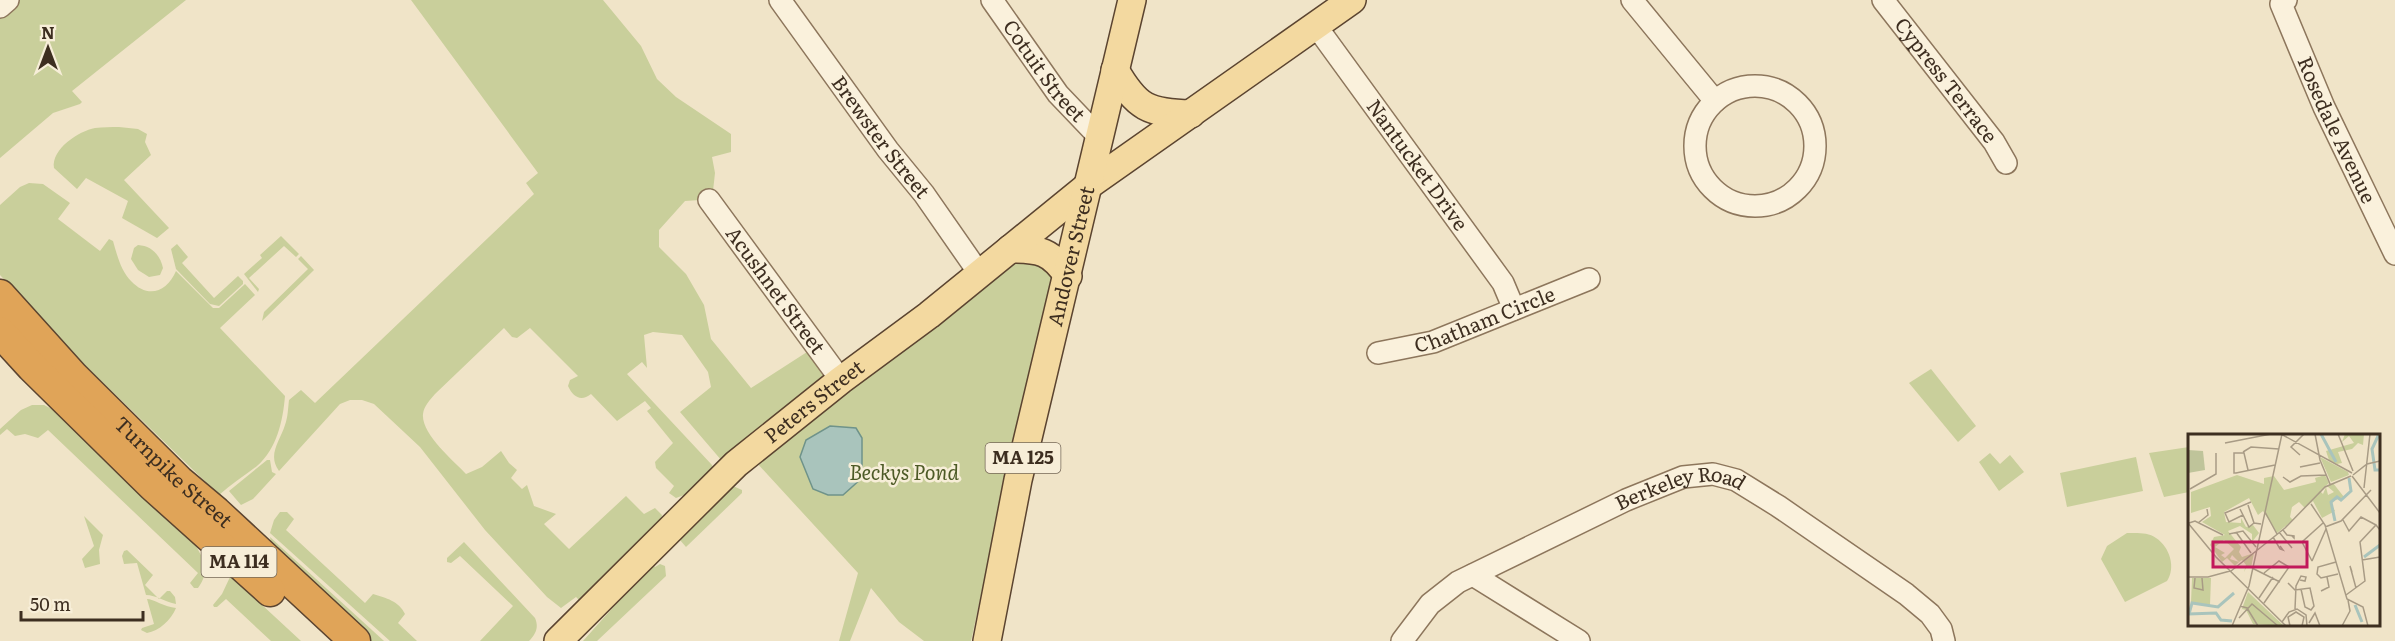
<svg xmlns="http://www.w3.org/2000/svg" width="2395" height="641" font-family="Literata,serif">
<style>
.green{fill:#c9cf9b}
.water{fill:#a9c4bc;stroke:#6f938a;stroke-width:1.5}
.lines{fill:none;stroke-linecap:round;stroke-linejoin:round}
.minor-casing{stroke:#8d765c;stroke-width:24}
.major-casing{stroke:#5b4430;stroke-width:30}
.highway-casing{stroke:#5b4430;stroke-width:33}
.minor{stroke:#faf1dc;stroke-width:21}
.major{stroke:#f3d9a0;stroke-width:27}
.highway{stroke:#e0a458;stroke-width:30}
.labels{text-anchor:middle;stroke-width:5;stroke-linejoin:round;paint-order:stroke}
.shield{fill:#f7eed8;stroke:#756857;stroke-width:1.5}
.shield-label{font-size:18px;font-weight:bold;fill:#3d2e20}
.street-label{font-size:20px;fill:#3d2e20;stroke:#f7eed8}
.park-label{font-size:20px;font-style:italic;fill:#4d5a26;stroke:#f7eed8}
.inset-river{fill:none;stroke:#a9c4bc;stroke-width:3}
.inset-road{fill:none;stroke:#a89b85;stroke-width:1.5}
.view{fill:#c2185b;fill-opacity:0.15;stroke:#c2185b;stroke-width:3}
.inset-edge{fill:none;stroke:#3d2e20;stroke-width:3}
</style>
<rect width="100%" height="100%" fill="#f0e4c8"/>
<g class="green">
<path d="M15 0H186L72 91 82 102 80 104 53 113 0 158V12Z"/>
<path d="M411 0H603L641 46 657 79 676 97 731 134V152L712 157 715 173 713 191 700 200 685 201 659 230V247L686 274 704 305 711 339 751 388 807 352 822 366 825 376 722 461 680 412 711 387 708 372 682 335 653 332 644 335 647 368 642 362 627 374 712 465 713 469 687 494 676 498 669 493 674 486 656 468 655 462 673 443 647 411 651 408 645 401 617 421 591 394C581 402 573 397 568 386L570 380 578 376 530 328 517 338 512 337 504 328 435 394C430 400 424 406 423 414 421 434 453 460 466 474L482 467 501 451 509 463 517 470 511 478 522 489 527 485 534 506 556 514 544 524 569 549 626 496 644 514 655 508 662 515 661 521 580 601 576 597 561 608 547 597 485 530 420 447 374 404 362 400H350L340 404 279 471C267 455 280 441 285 425 288 417 288 408 289 400L301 390 315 403 534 194 526 183 538 173Z"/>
<path d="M119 127 138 129 147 134 145 142 151 155 124 180 169 228 157 238 122 218 128 201 86 178 77 189 54 168C51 149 79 131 95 128 103 127 111 127 119 127Z"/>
<path d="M29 183 43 184 70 203 58 219 100 251 109 239 113 241C117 255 121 271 131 281 148 299 167 292 176 271L213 308H219L245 284 255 295 220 328 285 396C283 420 277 449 257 466 244 476 231 484 219 495L86 366 0 275V205L20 187Z"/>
<path d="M281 236 299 254 296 257 284 246 249 278 259 289 258 292 244 274 262 258 260 255Z"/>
<path d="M177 244 188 257 182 263 214 298 238 276 243 281V284L219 306 210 304 176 269 171 249Z"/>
<path d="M138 245C152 246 160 255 163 268L160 275 149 277 138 270 131 259 134 248Z"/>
<path d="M301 256 314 270 262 321 264 312 308 269 298 259Z"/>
<path d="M1021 258 1041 261 1052 277 1053 288 1013 447 971 641H924L899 622 871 588 850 641H839L858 573 756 462Z"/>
<path d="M1931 369 1976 426 1958 442 1909 383Z"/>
<path d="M32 405H44L54 410 196 546 202 557 206 556C207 569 205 578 198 588H194L190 583 198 573 48 430 38 438 25 434 15 436 7 429 0 435V429L21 410Z"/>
<path d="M2189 447V492L2164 497 2149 453Z"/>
<path d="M1990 453 2000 464 2010 455 2024 472 1999 491 1979 462Z"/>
<path d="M2136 457 2143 491 2067 507 2060 473Z"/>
<path d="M267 460H270L272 472 276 474 253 499 241 505 229 491Z"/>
<path d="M733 486 742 490V493L686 547 680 540 681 536Z"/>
<path d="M280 512H287L294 519 286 530 365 603 373 594C386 598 399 601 405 614L398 623 417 641H390L270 533 274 520Z"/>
<path d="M84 516 103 535 99 550 100 564 85 568 82 559 94 546Z"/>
<path d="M2127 533C2137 533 2148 532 2156 538 2170 547 2176 568 2167 581L2125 602 2101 559 2107 546Z"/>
<path d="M270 537 384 641H368L272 548Z"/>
<path d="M464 542 535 618C539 627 536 634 529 641H480L513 606 460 556 451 563 447 562V558Z"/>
<path d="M127 550 153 575 145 585 159 599 167 591H170L175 597 176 604C165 602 156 595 146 595L137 563 124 564 122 556 124 551Z"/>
<path d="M652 564 655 567 660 564 665 566 666 576 597 641H583Z"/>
<path d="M230 577H232L301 641H271L226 599 217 607H214L213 605 222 594Z"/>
<path d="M147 599C153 599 165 607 176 608 171 620 159 631 147 633L141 630 142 628 154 624Z"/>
</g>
<path class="water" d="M830 426 856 428 862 438V478L843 495H828L813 489 800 457 806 440Z"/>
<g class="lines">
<defs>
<g id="minor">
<path id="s1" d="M780 0 888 150 924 194 979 273"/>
<path id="s2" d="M992 0 1058 94 1100 138"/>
<path d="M1632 0 1715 101"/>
<path id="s3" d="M1883 0 1994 142 2006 163"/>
<path id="s4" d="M2286 0 2281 4 2324 107 2395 254"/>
<path d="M0 7 8 0"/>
<path id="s5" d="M1316 26 1503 283 1514 309"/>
<circle cx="1755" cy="146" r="60"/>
<path id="s6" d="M709 200 841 380"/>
<path id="s7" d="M1378 353 1433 342 1589 279"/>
<path d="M1473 575 1579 641"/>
<path id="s8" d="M1402 641 1430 604 1458 582 1626 500 1683 477 1713 474 1736 480 1778 506 1906 594 1930 614 1941 629 1944 641"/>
</g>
<g id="major">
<path d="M1115 70C1137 108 1148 113 1191 114"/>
<path d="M1010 249C1040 249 1051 251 1068 276"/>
<path id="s9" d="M558 641 736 464 841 380 929 315 1089 185 1352 0"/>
<path id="s10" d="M987 641 1018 480 1132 0"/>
</g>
<g id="highway">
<path id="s11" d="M0 295 74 377 179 481 216 512 355 641"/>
<path d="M0 332 32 367 153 486 270 591"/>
</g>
</defs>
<use href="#minor" class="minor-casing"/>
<use href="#major" class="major-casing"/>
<use href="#highway" class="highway-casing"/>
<use href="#minor" class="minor"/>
<use href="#major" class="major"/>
<use href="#highway" class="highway"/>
</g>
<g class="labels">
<g class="shield">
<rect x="985.5" y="443" width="75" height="30" rx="4.5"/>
<rect x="201.5" y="547" width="75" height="30" rx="4.5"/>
</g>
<g class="shield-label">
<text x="1023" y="464">MA 125</text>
<text x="239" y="568">MA 114</text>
</g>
<g class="street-label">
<text dy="7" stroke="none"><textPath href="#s2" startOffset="88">Cotuit Street</textPath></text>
<text dy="7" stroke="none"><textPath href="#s3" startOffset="102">Cypress Terrace</textPath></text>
<text dy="7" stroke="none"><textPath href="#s4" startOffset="144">Rosedale Avenue</textPath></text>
<text dy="7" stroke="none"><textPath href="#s1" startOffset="170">Brewster Street</textPath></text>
<text dy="7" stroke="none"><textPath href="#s5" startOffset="172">Nantucket Drive</textPath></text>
<text dy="7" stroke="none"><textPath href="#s10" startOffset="394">Andover Street</textPath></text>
<text dy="7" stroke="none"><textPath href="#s6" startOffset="112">Acushnet Street</textPath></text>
<text dy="7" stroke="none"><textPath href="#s7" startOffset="112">Chatham Circle</textPath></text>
<text dy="7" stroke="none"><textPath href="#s9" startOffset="351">Peters Street</textPath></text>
<text dy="7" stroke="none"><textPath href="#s11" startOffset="248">Turnpike Street</textPath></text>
<text dy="7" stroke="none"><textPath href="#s8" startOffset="326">Berkeley Road</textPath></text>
</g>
<g class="park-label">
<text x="904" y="480">Beckys Pond</text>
</g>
</g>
<g transform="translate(2188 434)">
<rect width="192" height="192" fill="#f0e4c8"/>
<path d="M157 0H176L175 11 170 9 164 15 150 18 154 29 149 30 141 26 138 17 166 9 161 2 154 8ZM132 23 160 38 161 41 143 48ZM49 41 76 50V44L86 42 96 56 128 48 127 44 137 41 141 49 132 57 135 60 138 53 140 61 146 58 139 52 145 49 156 63 142 68 147 77 134 84 125 67 117 74 111 68 104 73 102 83 105 86 89 99 75 77 70 81 61 64 36 78 38 88 53 89V84L58 93 65 91 71 99 64 108V100L52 92 40 97 53 113 51 118 54 123 66 119 63 134 59 132 56 138 58 131 54 126 51 128 44 121 42 125 51 128 47 132 39 124 34 128 22 111 26 103 37 101 14 88 23 82 22 73 3 79V58ZM36 106 46 115 37 124 33 121 37 119 27 113ZM4 144H23L22 171 3 168ZM60 158 96 192 65 190 58 176 54 175 51 183Z" fill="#c9cf9b" fill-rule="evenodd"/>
<path d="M0 16 15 17 17 36 0 39Z" fill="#bfc49a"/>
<path class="inset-river" d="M133 0 148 28M191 0 184 15 187 36H192M147 87 143 68 149 63 153 66 163 57 161 44M176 123 192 111M167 171 174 188M0 180 28 179 33 186 44 187M1 180 4 169 30 173 46 159"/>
<path class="inset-road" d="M93 0 164 39M127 0 132 26 142 50M150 0 165 37M37 9 83 0M55 18 63 13 91 15M112 21 103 13 116 0M112 33 132 29M60 36 56 19H46V39H48L87 31M165 41 179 30 192 27M164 42 192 79M95 43 102 48 113 42 138 41M0 45V88M176 54 182 0M2 55 28 40V19M123 70 137 91 159 165 175 173 180 192M60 71 66 89 73 90M52 75 61 93 66 89M77 78 89 100M55 81 41 88 37 79 63 68M155 86 161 97 173 83 188 91M0 89 28 123 98 192M1 89 7 87 35 101M10 89 20 81 19 75M137 93 153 87 183 56M95 96 99 101 106 102V104L104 102M48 98 63 119M91 98 104 114M41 100 55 97 68 113M85 103 92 115 95 116 92 112M174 126 192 123M124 127 114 108 135 89M124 127 138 95M148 128 130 133 129 140 133 144 150 140M64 134 92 148M43 137 97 94 137 53 163 42M164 138 162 132 168 154M0 143H20L42 137M7 144 6 154 15 156 14 144M100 149 107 156 122 154 126 172 123 176 117 173 113 155M133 157 141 153 139 143M158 161 177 147 172 108 188 91 192 96M71 164 85 143M76 169 101 133 91 127 76 139M52 172 59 174 70 192M107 175 108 152 113 142 118 143 117 147 112 146M51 184 64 170 90 192M94 188 101 178 109 175 118 181 119 192M121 189 127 179 132 192M44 192 61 152 94 0M102 192 100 183 108 178 116 183 114 192M154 192 162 177 160 166"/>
<path class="view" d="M25 108H119V133H25Z"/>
<rect width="192" height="192" class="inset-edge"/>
</g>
<g transform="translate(48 48)" stroke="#f7eed8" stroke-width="4.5" paint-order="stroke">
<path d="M0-4.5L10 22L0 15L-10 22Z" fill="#3d2e20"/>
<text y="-9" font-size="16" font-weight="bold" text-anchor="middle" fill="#3d2e20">N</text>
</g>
<path d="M21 611v9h122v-9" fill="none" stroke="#3d2e20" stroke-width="3"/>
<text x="30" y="611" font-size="18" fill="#3d2e20" stroke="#f7eed8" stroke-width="4.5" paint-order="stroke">50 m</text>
</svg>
